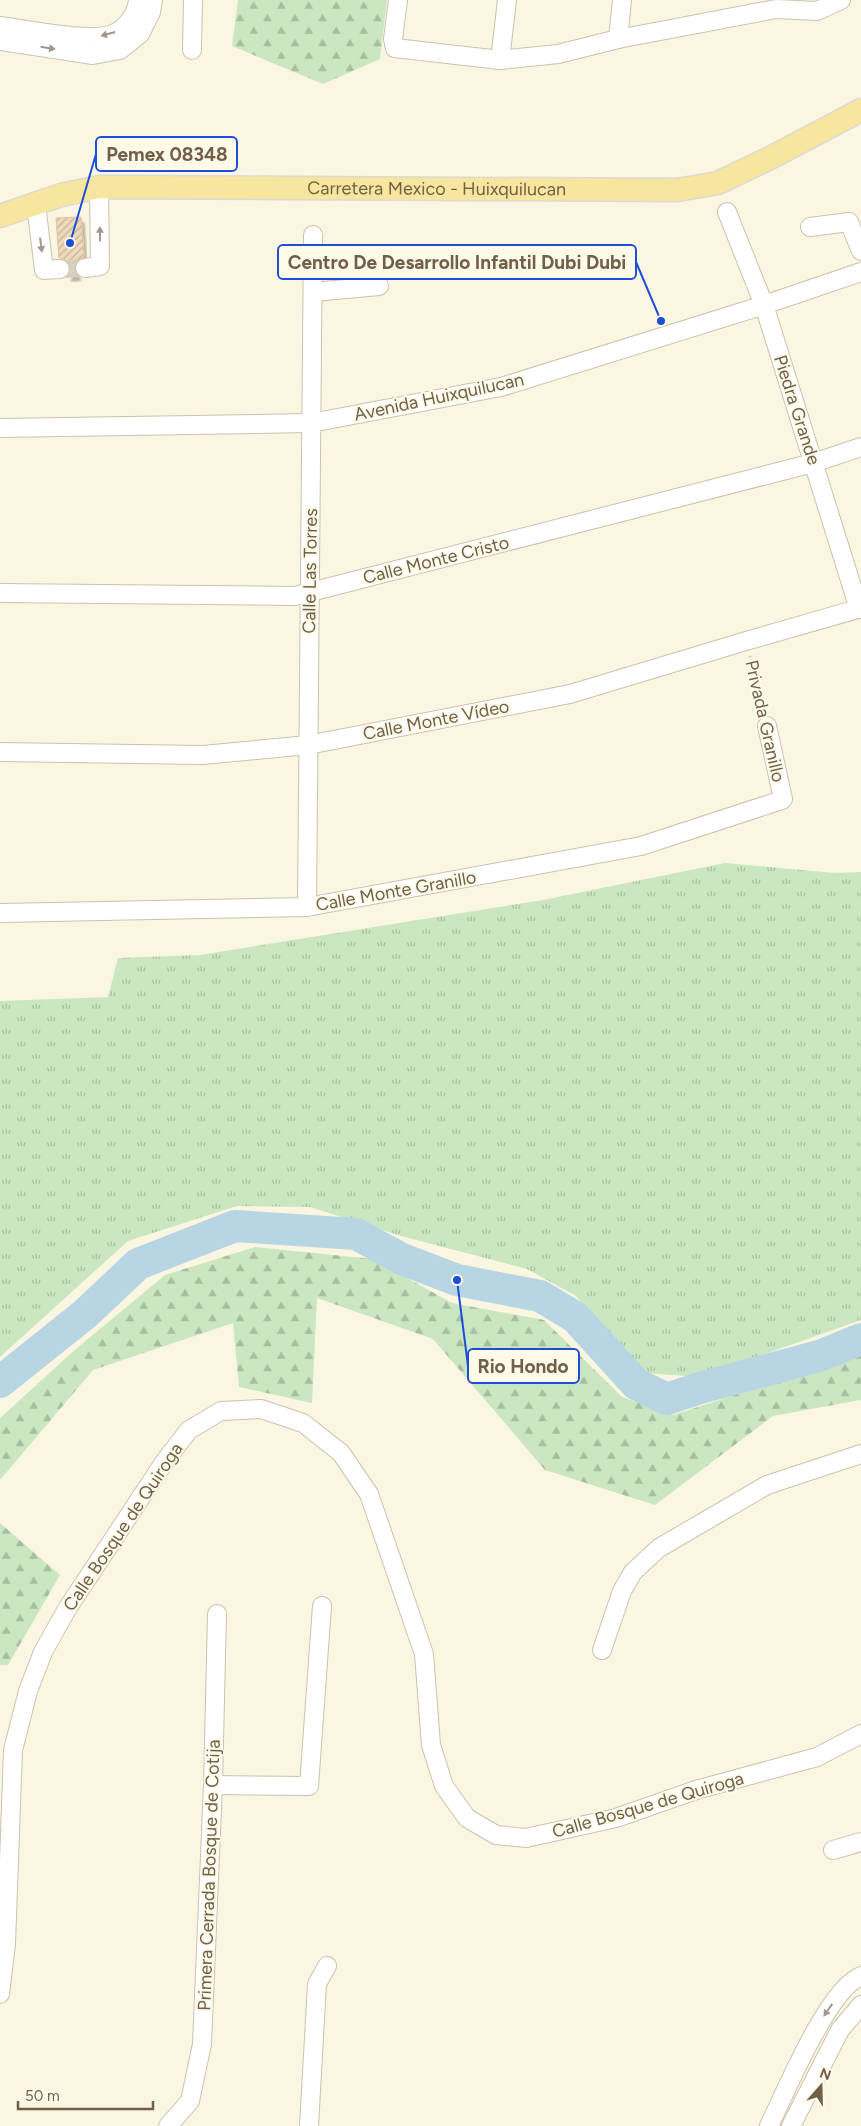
<svg xmlns="http://www.w3.org/2000/svg" width="861" height="2126" font-family="Figtree,sans-serif">
<style>
.grass{fill:url(#grass-tufts)}
.forest{fill:url(#forest-firs)}
.lines{fill:none;stroke-linecap:round;stroke-linejoin:round}
.river{stroke:#b8d5e3;stroke-width:32}
.building{fill:url(#building-hatch);stroke:#e1c39c;filter:url(#shadow)}
.minor-tunnel{stroke:#d8d0bc;stroke-width:18;stroke-dasharray:18 9;stroke-linecap:butt}
.minor-casing{stroke:#cec1ac;stroke-width:20}
.major-casing{stroke:#ddd9d4;stroke-width:25}
.path{stroke:#d3bd9f;stroke-width:3;stroke-dasharray:1 4;stroke-linecap:butt}
.minor{stroke:#fff;stroke-width:18}
.major{stroke:#f7e69d;stroke-width:22}
.oneway{fill:#a39789}
.labels{text-anchor:middle;stroke-width:4;stroke-linejoin:round;paint-order:stroke}
.street-label{font-size:18px;fill:#715f4a;stroke:#fefae8}
.leader{fill:none;stroke:#1d4ed8;stroke-width:2}
.callout-dot{fill:#1d4ed8;stroke:#fefae8;stroke-width:2}
.callout{fill:#fefae8;stroke:#1d4ed8;stroke-width:2}
.callout-label{font-size:19px;text-anchor:middle;font-weight:bold;fill:#715f4a}
</style>
<defs>
<pattern id="grass-tufts" width="24" height="20" patternUnits="userSpaceOnUse" patternTransform="scale(1.25)"><rect width="24" height="20" fill="#cae7c2"/><path d="M3 7l-1-3M5 7V3M7 7l1-3M15 17l-1-3M17 17v-4M19 17l1-3" fill="none" stroke="#a8bea0"/></pattern>
<pattern id="forest-firs" width="22" height="20" patternUnits="userSpaceOnUse" patternTransform="scale(1.25)"><rect width="22" height="20" fill="#cae7c2"/><path d="M5 1l3.5 6h-7zM16 11l3.5 6h-7z" fill="#a8bea0"/></pattern>
<pattern id="building-hatch" width="6" height="6" patternUnits="userSpaceOnUse" patternTransform="scale(1.25)"><rect width="6" height="6" fill="#efd9bb"/><path d="M-1 1l2-2M0 6l6-6M5 7l2-2" fill="none" stroke="#c6b39a"/></pattern>
<filter id="shadow"><feDropShadow dx="3" dy="5.5" stdDeviation="1" flood-color="#0004"/></filter>
</defs>
<rect width="100%" height="100%" fill="#fbf6e2"/>
<path class="grass" d="M725 863 835 873 861 872V1320L700 1377 643 1373 576 1296 527 1269 401 1236 310 1207 237 1206 128 1241 0 1357V1001L108 997 118 958 200 955 543 900Z"/>
<g class="forest">
<path d="M238 0H387L380 59 323 84 232 46Z"/>
<path d="M255 1247 373 1259 452 1303 544 1320 622 1397 673 1415 861 1354V1400L773 1416 655 1505 545 1470 433 1339 317 1298 312 1403 239 1387 233 1323 93 1370 0 1480V1418L77 1348 165 1275Z"/>
<path d="M0 1523 60 1575 8 1665H0Z"/>
</g>
<g class="lines">
<path class="river" d="M0 1382 85 1314 138 1264 235 1226 356 1234 402 1259 457 1280 540 1296 575 1317 636 1384 667 1399 700 1388 819 1356 861 1339"/>
</g>
<path class="building" d="M81 217 84 257 78 260 75 264V270L78 275 68 276 71 269 69 264 64 259 59 258 56 218Z"/>
<g class="lines">
<path class="minor-tunnel" d="M60 269 85 268"/>
<defs>
<g id="minor">
<path d="M398 0 393 39 395 48 500 60 558 54 618 39 776 9 817 11 841 0"/>
<path d="M0 26C25 29 94 44 115 33 127 27 137 13 138 0"/>
<path d="M618 39 622 0"/>
<path d="M0 41 93 55 120 50 140 34 151 12 153 0"/>
<path d="M192 50 193 0"/>
<path d="M500 60 507 0"/>
<path d="M36 204 44 270 60 269"/>
<path d="M727 212 764 305 859 609"/>
<path d="M810 227 849 222 861 251"/>
<path d="M85 268 100 266 99 187"/>
<path d="M313 292 379 286"/>
<path d="M0 428 311 423 501 387 764 305 861 272"/>
<path d="M0 593 295 596 813 463 861 447"/>
<path d="M0 752 203 755 308 745 570 694 746 641 861 608"/>
<path d="M307 907 313 235"/>
<path d="M0 913 307 907 641 846 782 800 783 799 767 726"/>
<path d="M602 1650 622 1591 633 1572 659 1548 767 1485 861 1454"/>
<path d="M213 1785 309 1786 322 1606"/>
<path d="M833 1850 861 1842"/>
<path d="M0 1994 6 1944 13 1750 28 1691 43 1652 67 1609 165 1461 189 1430 221 1411 261 1409 303 1423 341 1453 369 1494 424 1654 431 1745 444 1786 467 1818 496 1835 526 1838 616 1818 696 1790 817 1757 861 1734"/>
<path d="M168 2126 190 2101 202 2044 213 1785 217 1614"/>
<path d="M309 2126 317 1984 327 1966"/>
<path d="M769 2126C786 2091 828 1989 861 1976"/>
<path d="M791 2126 840 2030 861 2005"/>
</g>
<g id="major">
<path id="s1" d="M0 216 61 195 99 187 677 190 718 183 774 156 861 110"/>
</g>
</defs>
<use href="#minor" class="minor-casing"/>
<use href="#major" class="major-casing"/>
<path class="path" d="M750 656 764 710"/>
<use href="#minor" class="minor"/>
<use href="#major" class="major"/>
</g>
<defs><path id="oneway-solid" d="M-6-.8H1V-3.2L6.5 0L1 3.2V.8H-6Z" transform="scale(1.25)"/></defs>
<g class="oneway">
<use href="#oneway-solid" transform="translate(108 34) rotate(165)"/>
<use href="#oneway-solid" transform="translate(48 48) rotate(9)"/>
<use href="#oneway-solid" transform="translate(100 234) rotate(-91)"/>
<use href="#oneway-solid" transform="translate(41 245) rotate(83)"/>
<use href="#oneway-solid" transform="translate(828 2010) rotate(125)"/>
</g>
<g class="labels">
<g class="street-label">
<text dy="6" stroke="none"><textPath href="#s1" startOffset="441">Carretera Mexico - Huixquilucan</textPath></text>
<text transform="translate(439 397) rotate(-12)" y="6">Avenida Huixquilucan</text>
<text transform="translate(797 410) rotate(72)" y="6">Piedra Grande</text>
<text transform="translate(436 560) rotate(-14)" y="6">Calle Monte Cristo</text>
<text transform="translate(310 571) rotate(-89)" y="6">Calle Las Torres</text>
<text transform="translate(436 720) rotate(-11)" y="6">Calle Monte Vídeo</text>
<text transform="translate(765 721) rotate(77)" y="6">Privada Granillo</text>
<text transform="translate(396 891) rotate(-10)" y="6">Calle Monte Granillo</text>
<text transform="translate(123 1527) rotate(-56)" y="6">Calle Bosque de Quiroga</text>
<text transform="translate(648 1805) rotate(-16)" y="6">Calle Bosque de Quiroga</text>
<text transform="translate(209 1875) rotate(-88)" y="6">Primera Cerrada Bosque de Cotija</text>
</g>
</g>
<path class="leader" d="M70 243L96 154M661 321L636 262M457 1280L468 1366"/>
<g class="callout-dot">
<circle cx="70" cy="243" r="5"/>
<circle cx="661" cy="321" r="5"/>
<circle cx="457" cy="1280" r="5"/>
</g>
<g class="callout">
<rect x="96" y="137" width="141" height="34" rx="5"/>
<rect x="278" y="245" width="358" height="34" rx="5"/>
<rect x="468" y="1349" width="111" height="34" rx="5"/>
</g>
<g class="callout-label">
<text x="167" y="161">Pemex 08348</text>
<text x="457" y="269">Centro De Desarrollo Infantil Dubi Dubi</text>
<text x="523" y="1373">Rio Hondo</text>
</g>
<g transform="translate(821 2086) rotate(20)" stroke="#fefae8" stroke-width="4" paint-order="stroke">
<path d="M0-4L9 19L0 12L-9 19Z" fill="#715f4a"/>
<text y="-8" font-size="14" font-weight="bold" text-anchor="middle" fill="#715f4a">N</text>
</g>
<path d="M18 2101v8h135v-8" fill="none" stroke="#715f4a" stroke-width="2.5"/>
<text x="25" y="2101" font-size="15" fill="#715f4a" stroke="#fefae8" stroke-width="4" paint-order="stroke">50 m</text>
</svg>
